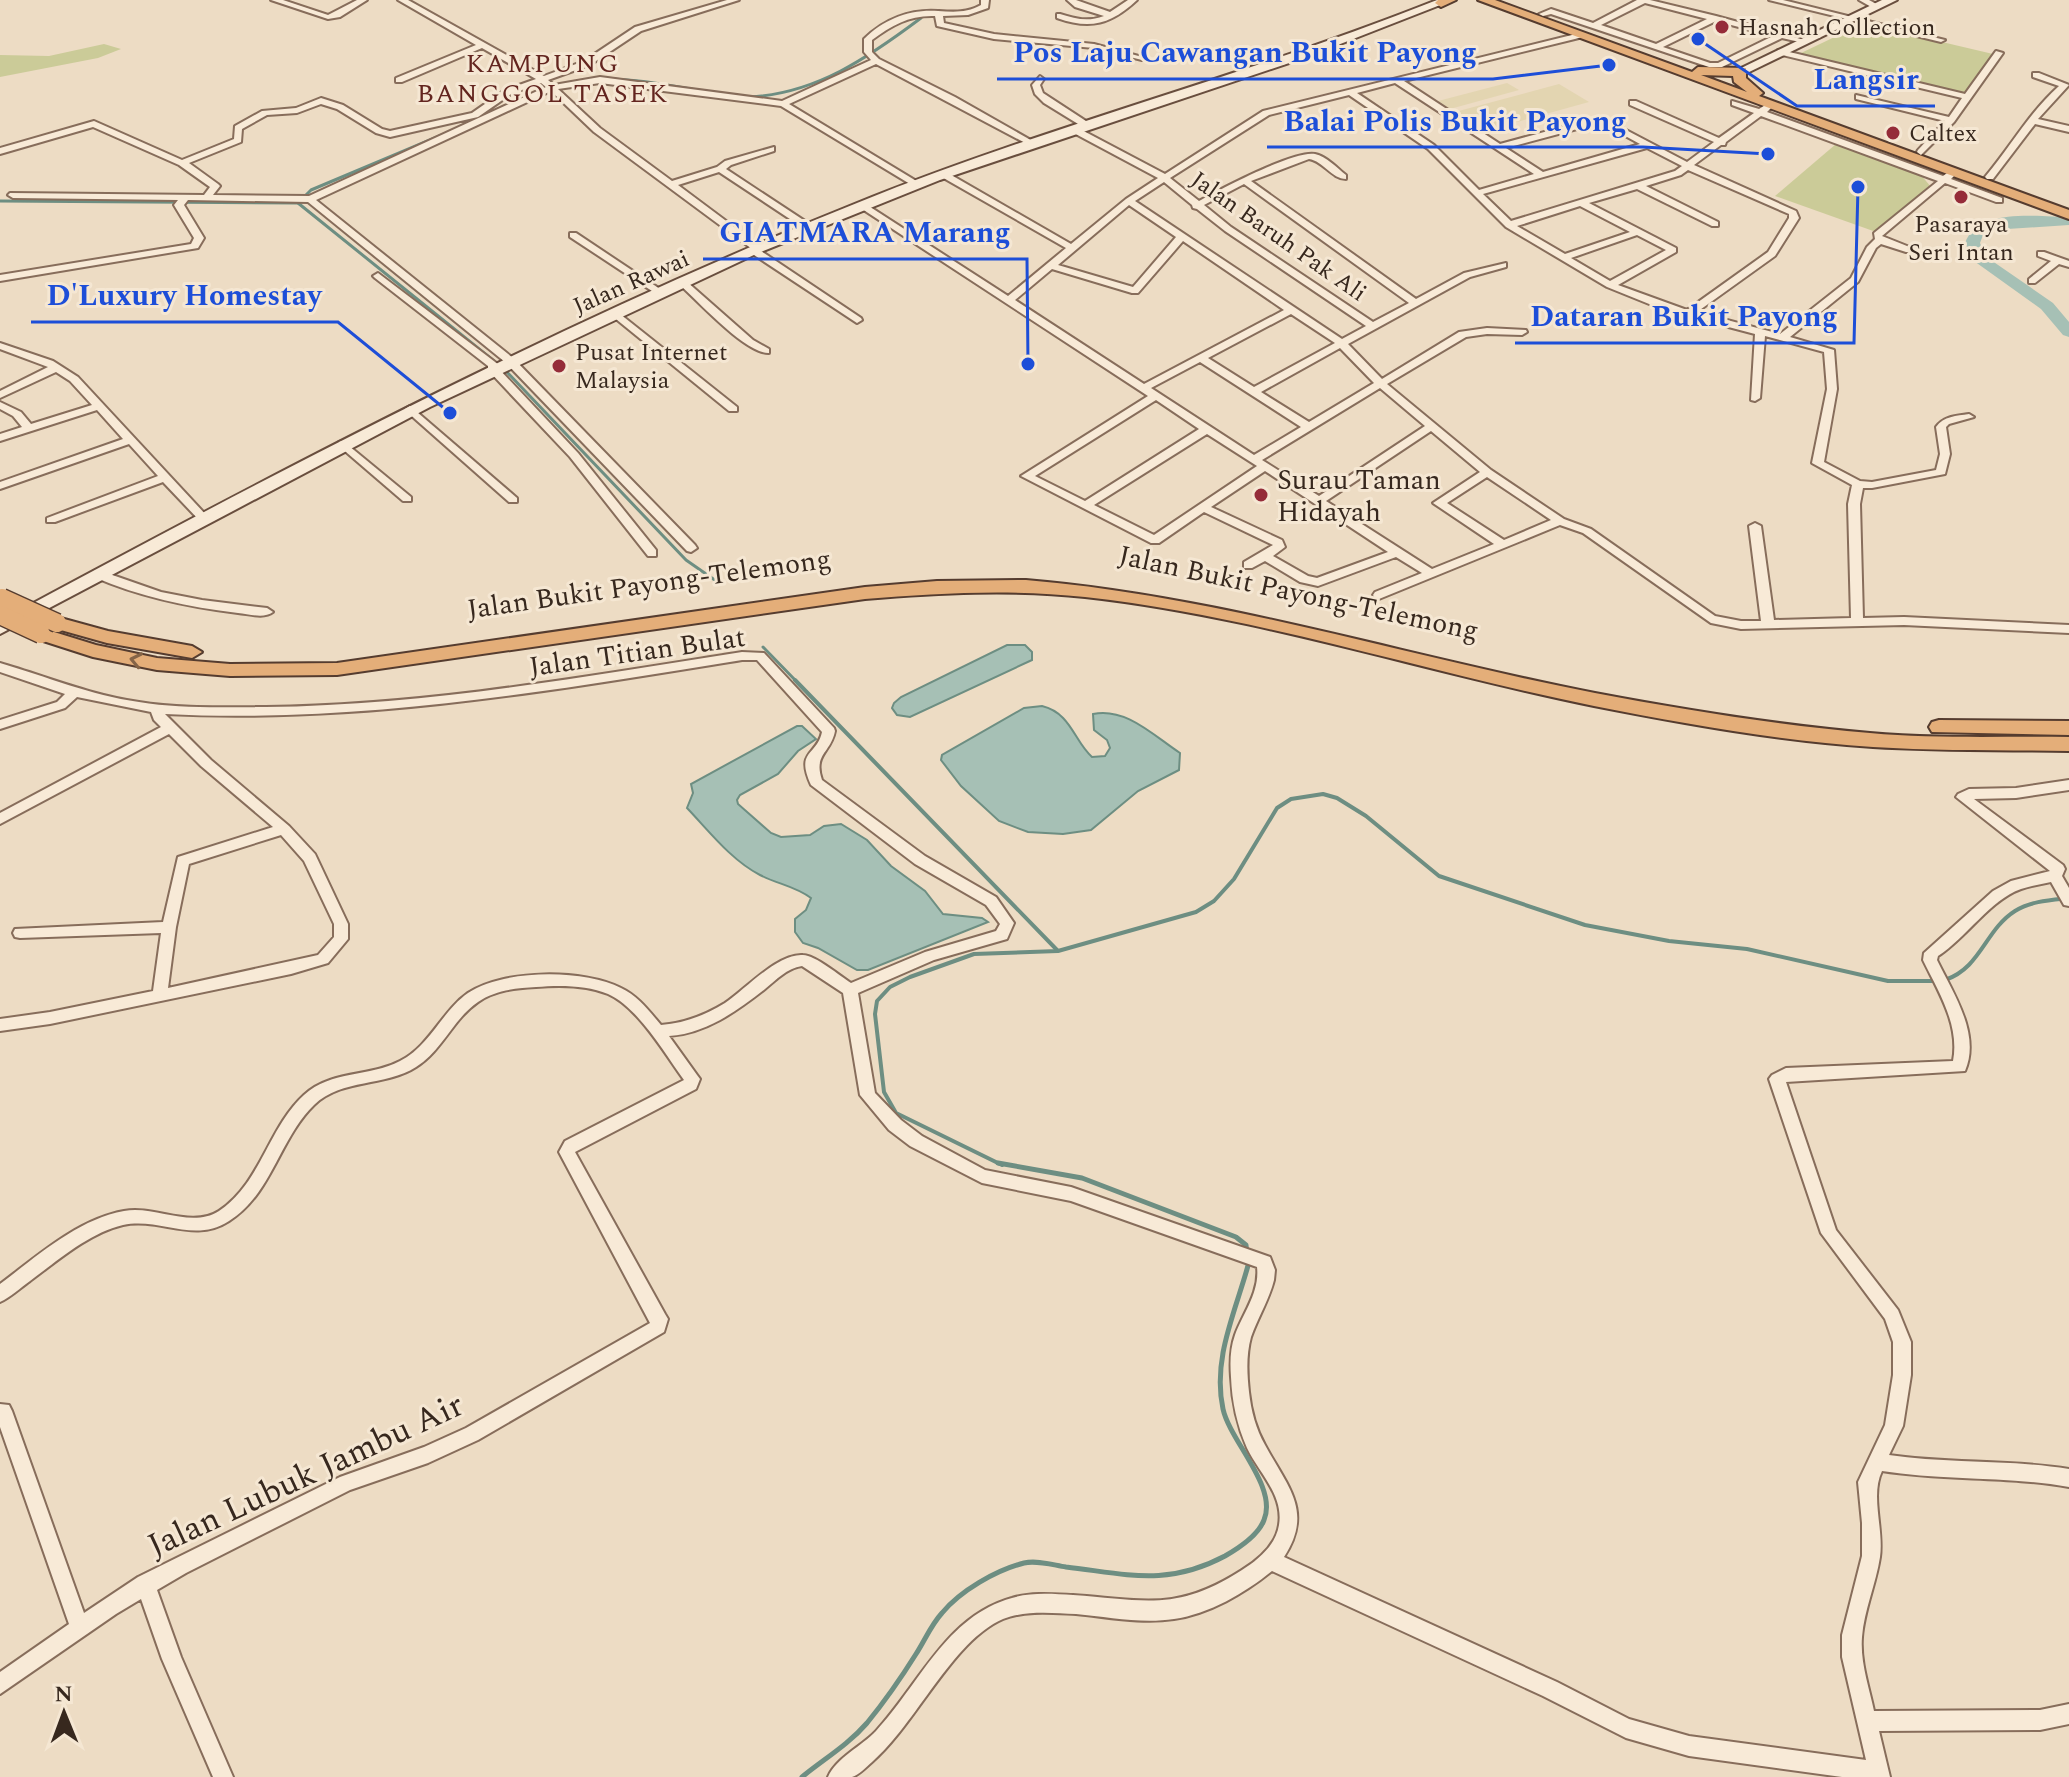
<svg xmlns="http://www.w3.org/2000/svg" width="2069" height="1777" font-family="Spectral,serif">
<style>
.farmland{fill:#e3d5b1}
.green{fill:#cbcb98}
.water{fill:#a6c0b5;stroke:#6d8e82;stroke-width:2}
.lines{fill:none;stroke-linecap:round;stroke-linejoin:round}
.stream-far2{stroke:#6d8e82;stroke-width:3}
.stream-far1{stroke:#6d8e82;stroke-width:4}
.stream{stroke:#6d8e82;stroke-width:5}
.river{fill:#a6c0b5;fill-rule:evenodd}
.minor-casing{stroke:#876d5b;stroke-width:4}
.secondary-casing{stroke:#694e3e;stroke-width:4}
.trunk-casing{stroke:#553c2f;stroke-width:4}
.minor{fill:#f8ead7;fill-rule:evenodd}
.secondary{fill:#f8ead7;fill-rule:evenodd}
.trunk{fill:#e4ae79;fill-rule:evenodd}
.trunk-bridge-casing{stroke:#553c2f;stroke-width:21;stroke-linecap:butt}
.trunk-bridge{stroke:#e4ae79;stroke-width:18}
.oneway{stroke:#856447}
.poi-dot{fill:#952c39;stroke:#f5e7d3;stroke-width:3}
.labels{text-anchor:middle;stroke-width:6;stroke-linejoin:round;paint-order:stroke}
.far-poi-label{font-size:24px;fill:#37281e;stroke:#f5e7d3;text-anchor:start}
.far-street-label{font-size:24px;fill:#37281e;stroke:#f5e7d3}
.far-quarter-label{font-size:26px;letter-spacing:2px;fill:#63251f;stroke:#f5e7d3}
.poi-label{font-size:28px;fill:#37281e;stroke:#f5e7d3;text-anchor:start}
.street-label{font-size:28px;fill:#37281e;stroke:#f5e7d3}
.near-street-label{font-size:34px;fill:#37281e;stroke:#f5e7d3}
.leader{fill:none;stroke:#1d4ed8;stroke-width:3}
.callout-dot{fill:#1d4ed8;stroke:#f5e7d3;stroke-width:3}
.callout-label{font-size:30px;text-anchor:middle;font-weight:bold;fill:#1d4ed8;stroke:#f5e7d3;stroke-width:6;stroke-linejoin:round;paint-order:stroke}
</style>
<rect width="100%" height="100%" fill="#eddcc4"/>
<g class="farmland">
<path d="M1507 83 1519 90 1450 109 1438 101Z"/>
<path d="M1559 84 1589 102 1484 131 1455 112Z"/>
</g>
<g class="green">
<path d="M1867 26H1874L1993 54 1963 94 1799 54 1843 33 1852 32 1849 30Z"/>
<path d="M104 44 121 49 98 58 0 77V55L49 56Z"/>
<path d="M1836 144 1921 175 1931 187 1876 232 1775 196Z"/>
</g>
<g class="water">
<path d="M1007 645H1025L1032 652V660L910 717 897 715 892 708 894 703 901 697Z"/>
<path d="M1042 706C1071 713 1074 741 1092 757L1105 756 1110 748 1107 740 1094 730 1093 714C1126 707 1154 736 1180 753L1179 770 1138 791 1091 830 1063 834 1028 832 999 821 961 786 941 760 942 755 1024 708Z"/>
<path d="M797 726H802L816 739 798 751 778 774 740 795 737 800 738 804 771 833 781 837 810 835 824 826 841 824 867 840 891 866 925 891 943 914 982 918 988 922 868 970H857L818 948 803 943 795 932V919L806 910 811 898C795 886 777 884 760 875 731 860 709 831 687 808L693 793 691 784Z"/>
</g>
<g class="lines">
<g class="stream-far2">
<path d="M749 97C816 94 869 57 921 18"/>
<path d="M508 105C578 69 621 77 696 90"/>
<path d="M0 201 298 203 494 361"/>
<path d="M298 203 311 190 449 132"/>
<path d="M505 370 686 560 719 583"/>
<path d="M763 647 797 682"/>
</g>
<g class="stream-far1">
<path d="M795 680 1057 950"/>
<path d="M1945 980C1981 968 1985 930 2015 911 2031 901 2051 900 2069 898"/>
<path d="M1002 1165 896 1113 884 1092 875 1014 877 1001 890 987 910 977 974 954 1058 951 1196 912 1214 901 1234 879 1277 808 1291 799 1323 794 1337 798 1366 816 1439 876 1585 925 1669 941 1747 949 1888 981H1936"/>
</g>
<g class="stream">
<path d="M998 1163 1082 1178 1236 1237 1246 1245 1247 1253"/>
<path d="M802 1777C824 1759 848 1745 867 1723 885 1701 901 1678 916 1654 925 1640 931 1625 942 1613 960 1591 996 1570 1024 1563 1037 1560 1053 1565 1066 1567 1127 1574 1167 1587 1225 1556 1239 1548 1258 1536 1264 1520 1278 1487 1230 1441 1223 1409 1212 1358 1236 1311 1249 1262"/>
</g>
<path class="river" d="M2069 217V225L1992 230 1983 235 1980 243 1985 256 2053 303 2069 322V337L2063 335 2041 309 1974 261 1965 243C1978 207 2038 217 2069 217Z"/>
<defs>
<g id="minor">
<path d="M271 0H283L328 15 357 0H367L340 17 328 19Z"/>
<path d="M398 0H408L544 76 584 61 635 27 727 0H739L641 31 590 65 548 80 554 85 600 77 782 101 871 60 864 52V39C884 19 910 9 938 11 954 12 967 13 981 5V0H989L988 8 968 15 943 16 944 23 994 34 1094 44 1146 58 1142 60 1094 48 994 39 937 26 935 16C910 15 892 25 872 40V52L879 59 955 97 1036 143 1029 145 876 64 789 104 918 182 920 184 915 187 781 106 600 83 558 89 600 128 672 181 717 167 725 161 774 147V151L731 165 726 169 811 225V229H805L719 172 678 185 761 247V251L861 318 862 320 857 323 751 253 749 251 752 249 594 132 551 91 316 200 513 358 695 545 697 548 691 552 687 551 505 362 308 202 188 200 184 205 204 238 198 248 0 281V275L191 244 194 238 174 205 178 200 13 198 8 195 10 193 204 195 210 187 179 165 93 127 0 154V148L94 121 182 160 234 139 235 126 262 111 296 108 321 98 343 105 382 129 390 131 472 113 505 90 536 79 482 48 402 82H396V78L476 45ZM541 83 546 87 309 196 213 195 220 186 218 184 189 163 241 142 242 129 267 115 297 113 321 104 337 109 376 133 390 137 478 117 511 94Z"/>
<path d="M1067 0H1076L1110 12 1128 0H1137C1111 24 1091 30 1057 18V14H1060C1076 19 1088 22 1104 16L1075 7Z"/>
<path d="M1637 0H1650L1716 16 1808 41 1804 43 1782 38 1722 67H1709L1551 14 1543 16 1539 14 1551 9 1593 23ZM1645 3 1707 19 1656 44 1601 25ZM1716 21 1773 36 1718 63H1710L1663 47Z"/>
<path d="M1769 0H1783L1945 40 1941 42Z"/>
<path d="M1859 0H1869L1880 6 1873 8Z"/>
<path d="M1580 33 1584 35 1583 37 1404 81 1500 144 1592 119 1607 120 1687 162 1714 142 1630 105V101H1636L1719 138 1754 113 1732 105V101L1759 109 1770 102 1774 105 1767 112 1943 176 1947 173H1953L1955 175 1951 179 2002 198V202H1996L1945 183 1882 236 1912 248V252H1906L1881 244 1876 248 1858 282 1790 337 1834 350 1837 389 1824 462 1860 481 1872 482 1936 470 1940 454 1936 427C1944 416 1956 416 1969 414L1974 417 1949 424 1946 427 1950 454 1945 474 1872 488H1863L1860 504 1863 618 1904 617 2069 625V633L1904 625 1741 629 1711 623 1583 533 1560 525 1379 599 1375 598 1373 595 1375 592 1422 573 1396 557 1318 586 1300 582 1265 561 1252 568H1244V562L1273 545 1204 512 1159 543H1151L1021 476 1148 396 856 205 864 203 1008 296 1066 248 940 176V172H946L1071 244 1126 199 1158 178 1070 131V127H1076L1165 174 1263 111ZM1395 83 1534 174 1479 190 1434 145 1357 93ZM1349 95 1428 149 1506 227 1607 287 1664 310 1755 334 1751 400 1755 401 1760 398 1765 336 1824 352 1827 389 1812 463 1852 485 1848 504 1851 618 1774 620 1761 526 1755 523 1749 526 1761 621H1741L1715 616 1591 529 1564 519 1491 470 1387 384 1466 337 1487 334 1522 335 1527 332 1526 330 1487 328 1459 332 1382 379 1348 344 1470 277 1506 267V263L1464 273 1416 299 1251 181 1309 159C1323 161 1332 179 1346 179V175C1337 168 1326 156 1315 154 1294 150 1219 190 1199 201L1170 178 1269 115ZM1761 116 1938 181 1874 233 1875 239 1867 247 1851 278 1780 334 1697 312 1775 256 1799 218 1796 211 1694 165 1721 145H1725L1726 142ZM1592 125H1605L1640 144 1543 172 1506 148ZM1647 148 1682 166 1675 171 1511 221 1483 194ZM1688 170 1789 214V218L1768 252 1687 310 1618 285 1676 252V248L1589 203 1637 189 1712 226H1718V222L1646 186 1681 175ZM1164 182 1192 205 1193 208 1197 209 1225 231 1366 326 1342 339 1135 201ZM1244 184 1409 303 1373 322 1231 227 1204 205ZM1129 205 1176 237 1133 287 1058 265ZM1580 206 1630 232 1565 254 1517 226ZM1637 235 1666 250 1610 281 1571 258ZM1183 241 1284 310 1144 384 1015 300 1052 269 1132 293H1138ZM1291 314 1335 343 1254 387 1208 358ZM1340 348 1374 383 1309 422 1261 392ZM1200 362 1301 427 1254 455 1151 388ZM1380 388 1425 426 1319 496 1262 460ZM1156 400 1199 429 1085 501 1035 476ZM1431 431 1480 472 1433 503 1494 544 1432 569 1326 501ZM1207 434 1257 466 1154 535 1094 505ZM1265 471 1388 552 1317 578 1308 576 1273 556 1285 547 1282 540 1211 507ZM1487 477 1551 520 1504 540 1447 503Z"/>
<path d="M1781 50 1965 94 1996 51 2003 53 1954 122 1921 155 1917 152 1918 150 1945 121 1856 99V95L1949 117 1962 98 1778 54V50Z"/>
<path d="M2033 73H2039L2069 85 2038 119 2069 126V132L2035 124 1993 179H1987L1985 177C2012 145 2029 113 2059 86L2033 77Z"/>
<path d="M1040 76 1044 79 1040 85 1043 93 1089 123V127H1083L1044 103 1035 94 1032 85Z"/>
<path d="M570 233H576L666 293 658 295 570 237Z"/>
<path d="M2038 252H2044L2069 261V267L2059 264 2035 283H2029V279L2051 261 2038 256Z"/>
<path d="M378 273 499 365V369L578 453 656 550V556H648L570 457 488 370V366L375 278 373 276Z"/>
<path d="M680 281H686L753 340 769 349V353C746 354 698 301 680 285Z"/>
<path d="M615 310 737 407V411H729L611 315V311Z"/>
<path d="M0 343 53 361 78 377 207 516V520H199L163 482 55 522H47V518L158 476 129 444 0 489V482L123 439 97 410 0 441V434L22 427 13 416 0 409V402L21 412 31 424 92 405 70 381 56 372 0 398V391L48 367 0 349Z"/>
<path d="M410 406 517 498V502H509L406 411 405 409Z"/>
<path d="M343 441 411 497V501H403L339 446V442Z"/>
<path d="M98 570 161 592 202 600 267 608 273 612C264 619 249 614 238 613 188 607 140 597 94 577V571Z"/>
<path d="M742 652 764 653 834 728 835 731C831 753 813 754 822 780L925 856 996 897 1014 923 1007 939 934 960 858 993 875 1093 901 1120 922 1136 985 1170 1071 1187 1270 1257 1275 1270 1274 1280C1269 1300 1258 1317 1251 1337 1246 1355 1247 1374 1249 1392 1251 1411 1256 1429 1265 1445 1287 1486 1314 1511 1284 1557L1557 1682 1629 1719 1689 1736 1866 1760 1842 1657V1635L1862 1556V1523L1858 1482 1885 1425 1893 1375V1342L1885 1319 1821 1233 1769 1079 1772 1075 1786 1068 1953 1061C1960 1025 1938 991 1923 960L1924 953 1993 891 2011 881 2050 871 1956 797 1958 794 1969 789 2016 788 2069 780V790L2016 798 1974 799 2063 865 2065 869 2062 876 2069 888V906L2064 905 2051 882C2041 884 2030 886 2021 889 1990 900 1966 938 1938 956L1937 960C1953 993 1981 1034 1965 1071L1786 1082 1836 1230 1898 1310 1911 1342V1375L1903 1426 1889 1455C1949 1464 2009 1459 2069 1469V1487C2007 1476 1944 1481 1882 1471 1870 1496 1884 1529 1880 1557 1876 1584 1864 1610 1862 1637 1860 1662 1869 1687 1874 1711L2040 1710 2069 1704V1724L2040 1730 1879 1731 1890 1777H1842L1689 1756 1626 1738 1543 1696 1272 1571C1245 1593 1209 1614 1174 1619 1142 1624 1108 1617 1076 1614 1053 1613 1026 1610 1003 1619 952 1641 916 1724 872 1762 866 1767 859 1775 852 1777 846 1777 835 1777 828 1777 836 1758 862 1746 876 1731 919 1685 946 1616 1012 1598 1031 1592 1053 1594 1073 1595 1145 1600 1177 1612 1242 1570 1258 1560 1276 1545 1279 1525 1284 1495 1259 1473 1247 1448 1237 1425 1232 1402 1231 1377 1230 1363 1230 1349 1235 1335 1243 1313 1260 1292 1257 1267L1071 1201 982 1183 910 1146 889 1130 860 1095 843 993 802 966C787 968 776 980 765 989 737 1011 705 1034 669 1036L697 1075 700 1079 696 1089 575 1152 665 1314 668 1319 664 1332 478 1440 428 1463 350 1490 186 1573 157 1590 181 1657 233 1777H213L162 1659 141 1599 116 1614 0 1694V1672L69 1624 0 1427V1404L9 1405 12 1411 84 1613 138 1577 340 1477 424 1447 466 1428 650 1323 559 1152 565 1141 684 1080C665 1054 638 1007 608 994 587 985 559 985 536 987 517 988 495 990 478 1002 453 1019 442 1051 416 1067 385 1087 342 1078 314 1105 279 1139 272 1194 229 1221 194 1244 160 1217 123 1225 89 1233 57 1261 30 1281 20 1288 11 1297 0 1302V1284C36 1257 78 1219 124 1211 155 1205 191 1229 219 1211 261 1183 268 1128 304 1095 331 1070 370 1077 400 1061 430 1046 442 1011 468 993 504 969 584 969 621 988 638 996 649 1011 661 1025 684 1023 704 1016 725 1003 746 989 778 953 803 955 815 955 840 976 851 983L925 952 996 931 1000 924 986 905 915 864 811 785C795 750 817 756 822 732L757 660H742C550 691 360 724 165 714L211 760 289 826 315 854 348 924V939L328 963 291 974 50 1024 0 1031V1019L50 1012 153 991 161 933 20 938 15 937 13 933 15 929 163 922 178 857 273 827 201 766 169 734 0 824V813L161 727 154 720 151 712 77 697 65 708 0 729V720L57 702 65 694 0 672V663C48 677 90 695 139 702 180 709 224 707 266 707 426 705 584 677 742 652ZM281 835 304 861 334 924V937L318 955 168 988 176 927 189 864Z"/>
</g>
<g id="secondary">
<path d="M1437 0H1453L1307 57 940 180 756 254 430 407 0 634V621C280 470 562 321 857 203 1047 126 1246 76 1437 0Z"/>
<path d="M1882 0H1897L1745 74 1735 71Z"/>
</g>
<g id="trunk">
<path d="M1438 0H1456L1441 7 1435 3Z"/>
<path d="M1478 0H1495L1692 72 1698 67 1746 68V78L1763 93 1759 96 2069 210V219ZM1701 75 1733 76 1734 82 1747 92Z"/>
<path d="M1026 580C1219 596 1405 656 1595 693 1685 710 1777 725 1870 733 1935 739 2003 736 2069 737V751C2004 750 1938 751 1873 747 1780 741 1686 724 1594 706 1425 672 1257 616 1085 597 1012 589 938 593 865 599L337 675 230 676 157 670 93 657 34 638 31 634 41 628 96 645 157 658 230 664 337 663 865 587 937 581Z"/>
<path d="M57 617 108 631 192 646 202 652 192 658 107 643 50 627 47 623 50 619Z"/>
<path d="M1939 720 2069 721V735L1932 732 1929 727 1932 722Z"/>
</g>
</defs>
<use href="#minor" class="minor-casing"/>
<use href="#secondary" class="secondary-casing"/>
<use href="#trunk" class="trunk-casing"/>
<use href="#minor" class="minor"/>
<use href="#secondary" class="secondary"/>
<use href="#trunk" class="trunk"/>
<defs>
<g id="trunk-bridge">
<path d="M2 598 57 623"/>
<path d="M0 615 41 634"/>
</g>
</defs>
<use href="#trunk-bridge" class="trunk-bridge-casing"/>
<use href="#trunk-bridge" class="trunk-bridge"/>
</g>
<defs><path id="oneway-chevron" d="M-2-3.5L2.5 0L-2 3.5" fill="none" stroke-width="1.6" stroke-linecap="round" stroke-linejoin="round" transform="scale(2)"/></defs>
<use class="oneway" href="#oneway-chevron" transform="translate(136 660) rotate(-168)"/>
<g class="poi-dot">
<circle cx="1722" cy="27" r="8"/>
<circle cx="1893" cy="133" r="8"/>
<circle cx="1961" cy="197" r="8"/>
<circle cx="559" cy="366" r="8"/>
<circle cx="1261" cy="495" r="8"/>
</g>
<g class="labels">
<g class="far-poi-label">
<text x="1738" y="35">Hasnah Collection</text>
<text x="1909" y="141">Caltex</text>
<text x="1961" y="232" text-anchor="middle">Pasaraya<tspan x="1961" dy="28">Seri Intan</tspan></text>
<text x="575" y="360">Pusat Internet<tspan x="575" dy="28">Malaysia</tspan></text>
</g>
<g class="far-street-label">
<text transform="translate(1279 236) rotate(35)" y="8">Jalan Baruh Pak Ali</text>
<text transform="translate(631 282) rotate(-24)" y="8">Jalan Rawai</text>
</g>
<g class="far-quarter-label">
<text x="543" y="72">KAMPUNG<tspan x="543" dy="30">BANGGOL TASEK</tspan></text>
</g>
<g class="poi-label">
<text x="1277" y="489">Surau Taman<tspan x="1277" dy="32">Hidayah</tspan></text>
</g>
<g class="street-label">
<text transform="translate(649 583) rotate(-8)" y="10">Jalan Bukit Payong-Telemong</text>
<text transform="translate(1299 592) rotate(12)" y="10">Jalan Bukit Payong-Telemong</text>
<text transform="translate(637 651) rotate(-8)" y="10">Jalan Titian Bulat</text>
</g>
<g class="near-street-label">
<text transform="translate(305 1474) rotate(-25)" y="12">Jalan Lubuk Jambu Air</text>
</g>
</g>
<path class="leader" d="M1609 65L1493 79H997M1698 39L1797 106H1935M1768 154L1643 147H1267M1028 364L1027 259H703M450 413L338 322H31M1858 187L1854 343H1515"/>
<g class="callout-dot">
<circle cx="1609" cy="65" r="8"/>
<circle cx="1698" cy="39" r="8"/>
<circle cx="1768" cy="154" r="8"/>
<circle cx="1028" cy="364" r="8"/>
<circle cx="450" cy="413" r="8"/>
<circle cx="1858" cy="187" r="8"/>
</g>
<g class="callout-label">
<text x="1245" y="62">Pos Laju Cawangan Bukit Payong</text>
<text x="1866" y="89">Langsir</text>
<text x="1455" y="131">Balai Polis Bukit Payong</text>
<text x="865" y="242">GIATMARA Marang</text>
<text x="184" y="305">D'Luxury Homestay</text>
<text x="1684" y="326">Dataran Bukit Payong</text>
</g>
<g transform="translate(64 1713) rotate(359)" stroke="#f5e7d3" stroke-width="6" paint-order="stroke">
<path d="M0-6L14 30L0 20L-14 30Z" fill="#37281e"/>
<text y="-12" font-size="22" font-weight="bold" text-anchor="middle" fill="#37281e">N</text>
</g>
</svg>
